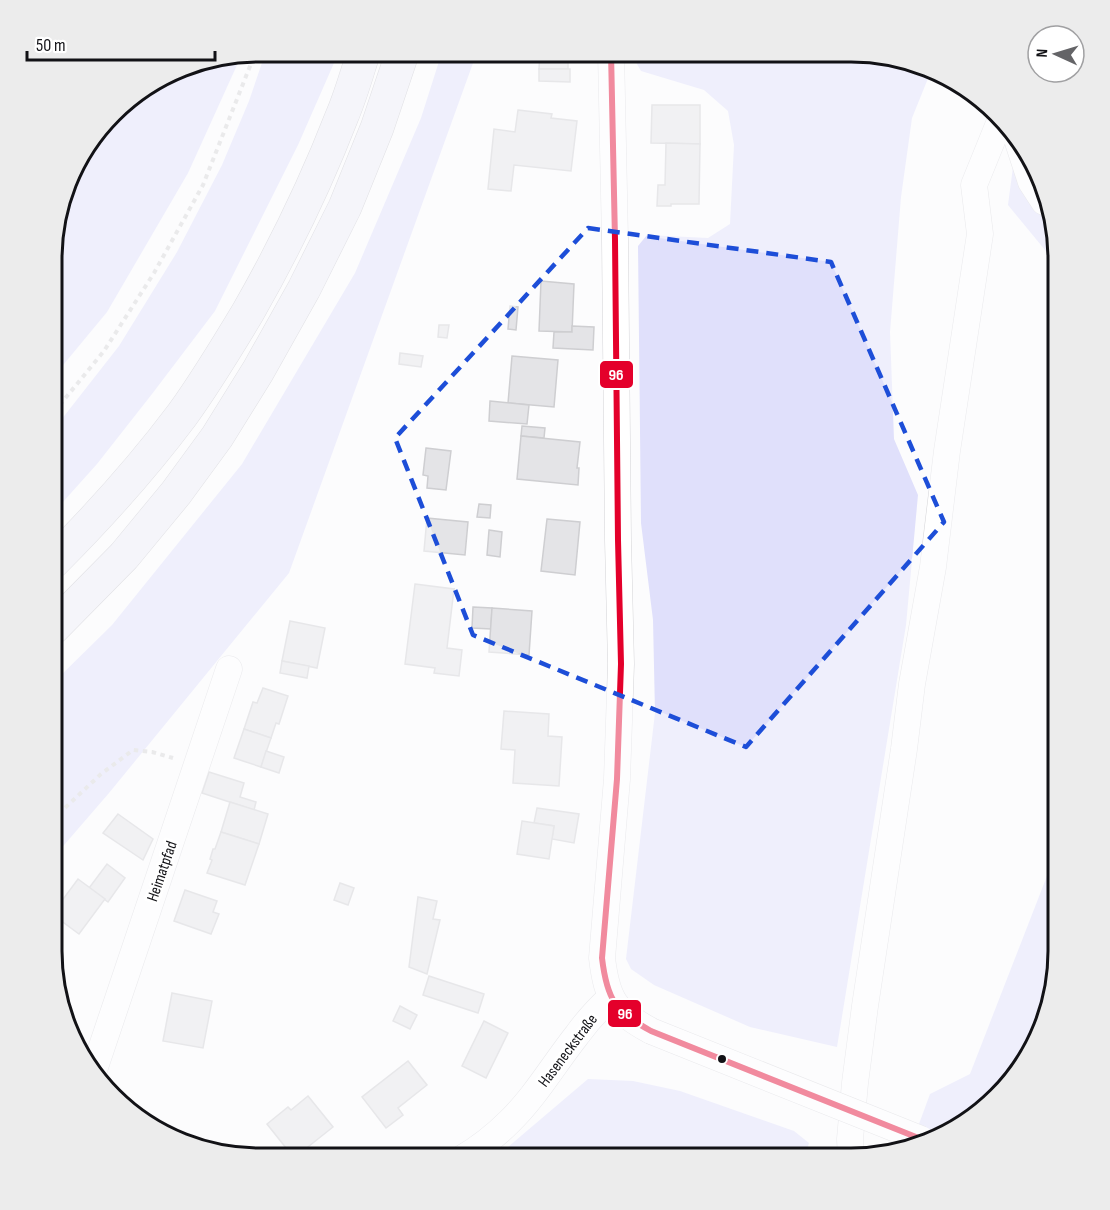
<svg xmlns="http://www.w3.org/2000/svg" width="1110" height="1210" font-family="'Sofia Sans Condensed',sans-serif">
<style>
.green{fill:#e0e0fb}
.building{fill:#e4e4e7;stroke:#ceced1;stroke-width:1.5}
.lines{fill:none;stroke-linecap:round;stroke-linejoin:round}
.minor-casing{stroke:#d4d4d7;stroke-width:27}
.highway-casing{stroke:#c0c0c7;stroke-width:34}
.path{stroke:#d5d5d5;stroke-width:4;stroke-dasharray:4.5 4.5;stroke-linecap:butt}
.minor{stroke:#fff;stroke-width:26}
.highway{stroke:#eeeef5;stroke-width:33}
.minor-bridge-casing{stroke:#d4d4d7;stroke-width:27;stroke-linecap:butt}
.minor-bridge{stroke:#fff;stroke-width:26}
.bus-1-casing{stroke:#fff;stroke-width:10}
.bus-1{stroke:#e4002b;stroke-width:6}
.marked{fill:none;stroke:#1d4ed8;stroke-width:4.5;stroke-dasharray:12 8;stroke-linejoin:round}
.bus-dot{fill:#121216;stroke:#fff;stroke-width:2}
.labels{text-anchor:middle;stroke-width:6;stroke-linejoin:round;paint-order:stroke}
.street-label{font-size:16px;fill:#121216;stroke:#fff}
.rim{fill:none;stroke:#121216;stroke-width:3}
.line-badge{stroke:#fff;stroke-width:2}
.badge-label{font-size:16px;text-anchor:middle;font-weight:bold;fill:#fff}
</style>
<rect width="100%" height="100%" fill="#fcfcfd"/>
<g class="green">
<path d="M266 51H336L334 63 298 145 215 311 152 394 97 464 54 512V429L119 346 177 252 222 165 249 101Z"/>
<path d="M442 52H477L289 573 109 793 52 859 53 683 112 625 242 464 355 273 421 118Z"/>
<path d="M630 52 878 53 931 71 912 118 901 197 890 332 894 439 918 495 906 625 837 1047 750 1027 654 985 631 969 626 959 655 713 653 620 641 523 638 246 647 235 708 238 730 224 734 145 728 111 704 90 641 71Z"/>
<path d="M242 54 188 173 107 312 54 376 55 219 79 155 122 102 192 62Z"/>
<path d="M1017 137 1024 144 1059 246V267L1008 205Z"/>
<path d="M1059 845V964L1031 1055 966 1124 912 1143 930 1094 970 1074Z"/>
<path d="M588 1079 633 1081 680 1091 794 1131 809 1143 804 1159H494Z"/>
</g>
<g class="building">
<path d="M540 52H568V69H539Z"/>
<path d="M539 69H570V82L539 81Z"/>
<path d="M652 105H700V144L651 143Z"/>
<path d="M518 110 552 114 551 118 577 121 571 171 514 165 511 191 488 189 494 129 515 132Z"/>
<path d="M666 143 700 144 699 204H671V206H657L658 185H665Z"/>
<path d="M541 281 574 284 572 332 539 331Z"/>
<path d="M510 306 518 307 516 330 508 329Z"/>
<path d="M439 325H449L447 338 438 337Z"/>
<path d="M572 326 594 327 593 350 553 348 554 332H572Z"/>
<path d="M400 353 423 356 421 367 399 364Z"/>
<path d="M512 356 558 360 554 407 508 403Z"/>
<path d="M490 401 529 405 527 424 489 421Z"/>
<path d="M522 426 545 428 544 438 521 436Z"/>
<path d="M521 436 580 442 577 468H579L578 485 517 479Z"/>
<path d="M426 448 451 451 446 490 427 488 428 476 423 475Z"/>
<path d="M479 504 491 505 490 518 477 517Z"/>
<path d="M427 518 468 522 465 555 424 551Z"/>
<path d="M547 519 580 522 575 575 541 571Z"/>
<path d="M489 530 502 532 500 557 487 555Z"/>
<path d="M415 584 454 589 447 648 462 650 459 676 434 673 435 668 405 664Z"/>
<path d="M473 607 492 608 491 629 472 628Z"/>
<path d="M492 608 532 611 529 655 489 652Z"/>
<path d="M290 621 325 628 317 668 282 661Z"/>
<path d="M282 661 309 666 307 678 280 673Z"/>
<path d="M263 688 288 696 279 724 276 723 271 738 244 729 253 702 257 703Z"/>
<path d="M504 711 549 714 548 736 562 737 559 786 513 783 515 750 501 749Z"/>
<path d="M244 729 271 738 261 767 234 758Z"/>
<path d="M266 751 284 757 279 773 261 767Z"/>
<path d="M209 772 244 783 240 797 256 802 254 810 202 793Z"/>
<path d="M230 802 268 814 259 844 221 832Z"/>
<path d="M537 808 579 814 574 843 552 839 554 826 534 823Z"/>
<path d="M118 814 153 839 143 860 103 833Z"/>
<path d="M522 821 554 826 549 859 517 854Z"/>
<path d="M221 832 259 844 245 885 207 873 212 860 210 859 213 849H215Z"/>
<path d="M107 864 125 878 108 902 89 888Z"/>
<path d="M78 879 105 899 79 934 52 914Z"/>
<path d="M340 883 354 888 348 905 334 900Z"/>
<path d="M185 890 217 901 213 912 219 914 211 934 174 921Z"/>
<path d="M418 897 437 901 433 919 440 920 427 974 409 967Z"/>
<path d="M429 976 484 994 478 1013 423 995Z"/>
<path d="M172 993 212 1001 203 1048 163 1041Z"/>
<path d="M400 1006 417 1015 410 1029 393 1021Z"/>
<path d="M484 1021 508 1033 486 1078 462 1066Z"/>
<path d="M408 1061 427 1085 398 1108 403 1115 386 1128 362 1097Z"/>
<path d="M308 1096 333 1127 294 1158 267 1124 288 1107 291 1110Z"/>
<path d="M407 1149 412 1159H389V1158Z"/>
</g>
<g class="lines">
<defs>
<g id="minor">
<path d="M611 52 615 240 618 540 621 664 617 779 602 958C607 1000 615 1011 651 1031"/>
<path d="M1016 136 1031 182 1044 202"/>
<path d="M93 1073 229 669"/>
<path d="M461 1159C478 1149 495 1136 509 1122 535 1097 554 1064 577 1035 587 1021 598 1009 611 997"/>
<path d="M851 1159 850 1139 855 1083 865 1006 904 749 912 684 933 567 947 451 980 234 974 185 1000 121"/>
</g>
<g id="highway">
<path d="M53 562C99 516 143 467 182 415 206 382 227 347 248 312 284 249 316 183 342 116 351 95 357 73 364 51"/>
<path d="M53 628 124 556 176 493 217 437 258 371 304 289 345 207 377 128 403 51"/>
</g>
</defs>
<use href="#minor" class="minor-casing"/>
<use href="#highway" class="highway-casing"/>
<g class="path">
<path d="M54 412 104 351 154 273 203 185 256 51"/>
<path d="M52 820 101 774 133 750 152 752 173 758"/>
</g>
<use href="#minor" class="minor"/>
<use href="#highway" class="highway"/>
<defs>
<path id="minor-bridge" d="M651 1031 921 1139"/>
</defs>
<use href="#minor-bridge" class="minor-bridge-casing"/>
<use href="#minor-bridge" class="minor-bridge"/>
<defs>
<path id="bus-1" d="M611 52 615 240 618 540 621 664 617 779 602 958C607 1000 615 1011 651 1031L921 1139"/>
</defs>
<use href="#bus-1" class="bus-1-casing"/>
<use href="#bus-1" class="bus-1"/>
</g>
<path d="M0 0H1110V1210H0ZM588 228 831 262 944 522 746 747 473 635 395 438Z" fill="#fcfcfd" fill-opacity=".55" fill-rule="evenodd"/>
<path class="marked" d="M588 228 831 262 944 522 746 747 473 635 395 438Z"/>
<circle class="bus-dot" cx="722" cy="1059" r="5"/>
<g class="labels">
<g class="street-label">
<text transform="translate(161 871) rotate(-71)" y="6">Heimatpfad</text>
<text transform="translate(567 1050) rotate(-53)" y="6">Haseneckstraße</text>
</g>
</g>
<path d="M0 0H1110V1210H0ZM259 62H851A197 197 0 0 1 1048 259V951A197 197 0 0 1 851 1148H259A197 197 0 0 1 62 951V259A197 197 0 0 1 259 62Z" fill="#ececec" fill-rule="evenodd"/>
<path class="rim" d="M259 62H851A197 197 0 0 1 1048 259V951A197 197 0 0 1 851 1148H259A197 197 0 0 1 62 951V259A197 197 0 0 1 259 62Z"/>
<g class="line-badge">
<rect x="599" y="360" width="35" height="29" rx="6" fill="#e4002b"/>
<rect x="607" y="999" width="35" height="29" rx="6" fill="#e4002b"/>
</g>
<g class="badge-label">
<text x="616" y="380">96</text>
<text x="625" y="1019">96</text>
</g>
<g transform="translate(1056 54) rotate(274)"><circle r="28" fill="#ffffff" stroke="#a0a0a2" stroke-width="1.5"/>
<path d="M0-4.5L10 22L0 15L-10 22Z" fill="#646467"/>
<text y="-9" font-size="16" font-weight="bold" text-anchor="middle" fill="#121216">N</text>
</g>
<path d="M27 51v9h188v-9" fill="none" stroke="#121216" stroke-width="3"/>
<text x="36" y="51" font-size="18" fill="#121216" stroke="#ffffff" stroke-width="4.5" paint-order="stroke">50 m</text>
</svg>
